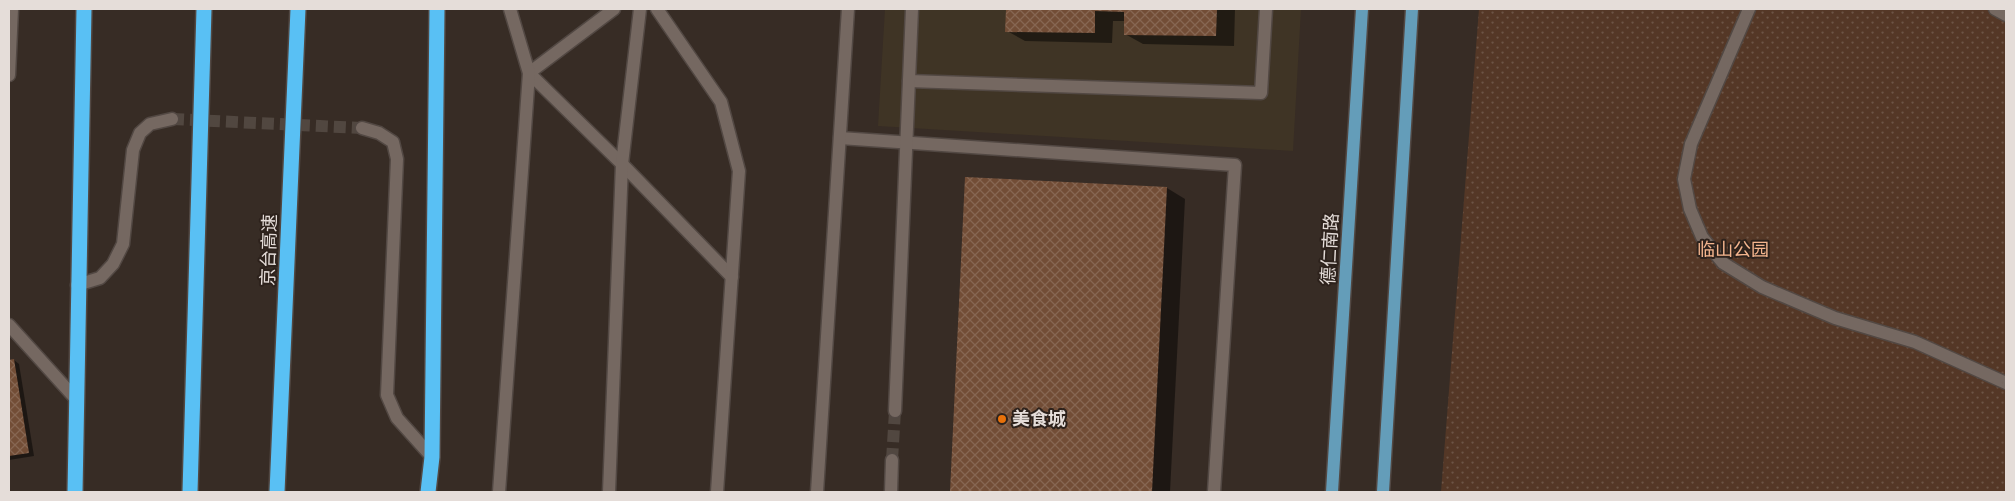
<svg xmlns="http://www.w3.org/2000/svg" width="2015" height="501" font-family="'Nunito Sans','Noto Sans SC',sans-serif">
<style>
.commercial{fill:#3f3425}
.park{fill:url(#park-dots)}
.shadow{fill:#0007}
.building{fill:url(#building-cross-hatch)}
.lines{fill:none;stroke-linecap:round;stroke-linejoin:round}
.minor-tunnel{stroke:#514740;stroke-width:12;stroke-dasharray:12 6;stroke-linecap:butt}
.minor-casing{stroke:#524843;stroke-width:15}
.major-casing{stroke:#524843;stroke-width:15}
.highway-casing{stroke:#524843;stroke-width:18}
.minor{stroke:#756861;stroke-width:12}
.major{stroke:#649db9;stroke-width:12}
.highway{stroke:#59c0f4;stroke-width:15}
.food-dot{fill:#e8710a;stroke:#2d221c;stroke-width:2}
.labels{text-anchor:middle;stroke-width:4;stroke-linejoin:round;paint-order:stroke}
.street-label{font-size:18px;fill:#e5ddd9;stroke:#2d221c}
.park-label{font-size:18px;fill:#f4b58e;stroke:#2d221c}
.poi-label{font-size:18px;font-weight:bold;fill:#e5ddd9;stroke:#2d221c;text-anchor:start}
</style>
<defs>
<pattern id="park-dots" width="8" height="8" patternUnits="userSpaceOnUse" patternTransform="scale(1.25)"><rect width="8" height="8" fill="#543726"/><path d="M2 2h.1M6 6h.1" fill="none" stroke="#6c5445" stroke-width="1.8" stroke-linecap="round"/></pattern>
<pattern id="building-cross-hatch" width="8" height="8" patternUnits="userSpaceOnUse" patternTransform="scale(1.25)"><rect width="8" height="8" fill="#724d36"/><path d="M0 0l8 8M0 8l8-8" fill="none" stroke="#866652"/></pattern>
</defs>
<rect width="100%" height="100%" fill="#372c25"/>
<path class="commercial" d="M885 9H1301L1293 151 878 126Z"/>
<path class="park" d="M1479 9H2006V492H1441Z"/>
<g class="shadow">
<path d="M1007 9H1235L1234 46 1143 44 1125 34V21H1113L1112 43 1025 41 1007 31Z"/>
<path d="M966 178 1167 188 1185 199 1170 492H951Z"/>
<path d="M14 360 19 364 34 456 9 460V361Z"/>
</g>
<g class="building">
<path d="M1006 9H1217L1216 36 1124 35V12L1095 11V33L1005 32Z"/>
<path d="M965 177 1167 187 1152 492H950Z"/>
<path d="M14 359 29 453 9 456V360Z"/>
</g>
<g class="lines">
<g class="minor-tunnel">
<path d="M172 119 362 128"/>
<path d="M892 460 895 411"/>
</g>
<defs>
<g id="minor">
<path d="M614 9 529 73 622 164 732 277"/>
<path d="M657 9 721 102 739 171 717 492"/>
<path d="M1749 9 1691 144 1684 179 1690 209 1702 237 1723 263 1762 287 1835 318 1915 342 2006 383"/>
<path d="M1995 9 2006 15"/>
<path d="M9 75 12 9"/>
<path d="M909 81 1261 93 1266 9"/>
<path d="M362 128 379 133 393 142 397 159 387 395 397 418 432 457"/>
<path d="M840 138 1235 165 1214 492"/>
<path d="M77 285 100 278 113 264 123 244 133 150 140 133 150 124 172 119"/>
<path d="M9 325 75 398"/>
<path d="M895 411 912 9"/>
<path d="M499 492 529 73 510 9"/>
<path d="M609 492 622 164 640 9"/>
<path d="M817 492 848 9"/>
<path d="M891 492 892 460"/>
</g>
<g id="major">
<path d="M1332 492 1362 9"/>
<path d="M1383 492 1412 9"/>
</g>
<g id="highway">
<path d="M75 492 84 9"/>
<path d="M190 492 204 9"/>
<path d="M277 492 298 9"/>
<path d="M428 492 432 457 437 9"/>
</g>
</defs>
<use href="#minor" class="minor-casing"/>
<use href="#major" class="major-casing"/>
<use href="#highway" class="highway-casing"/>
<use href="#minor" class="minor"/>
<use href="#major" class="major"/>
<use href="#highway" class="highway"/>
</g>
<circle class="food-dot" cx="1002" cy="419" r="5"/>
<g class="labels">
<g class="street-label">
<text transform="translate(1330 249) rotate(-87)" y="6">德仁南路</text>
<text transform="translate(269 250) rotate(-88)" y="6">京台高速</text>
</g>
<g class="park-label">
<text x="1733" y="256">临山公园</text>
</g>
<g class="poi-label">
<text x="1012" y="425">美食城</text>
</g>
</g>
<rect width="2015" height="501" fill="none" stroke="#e5ddd9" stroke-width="20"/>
</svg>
